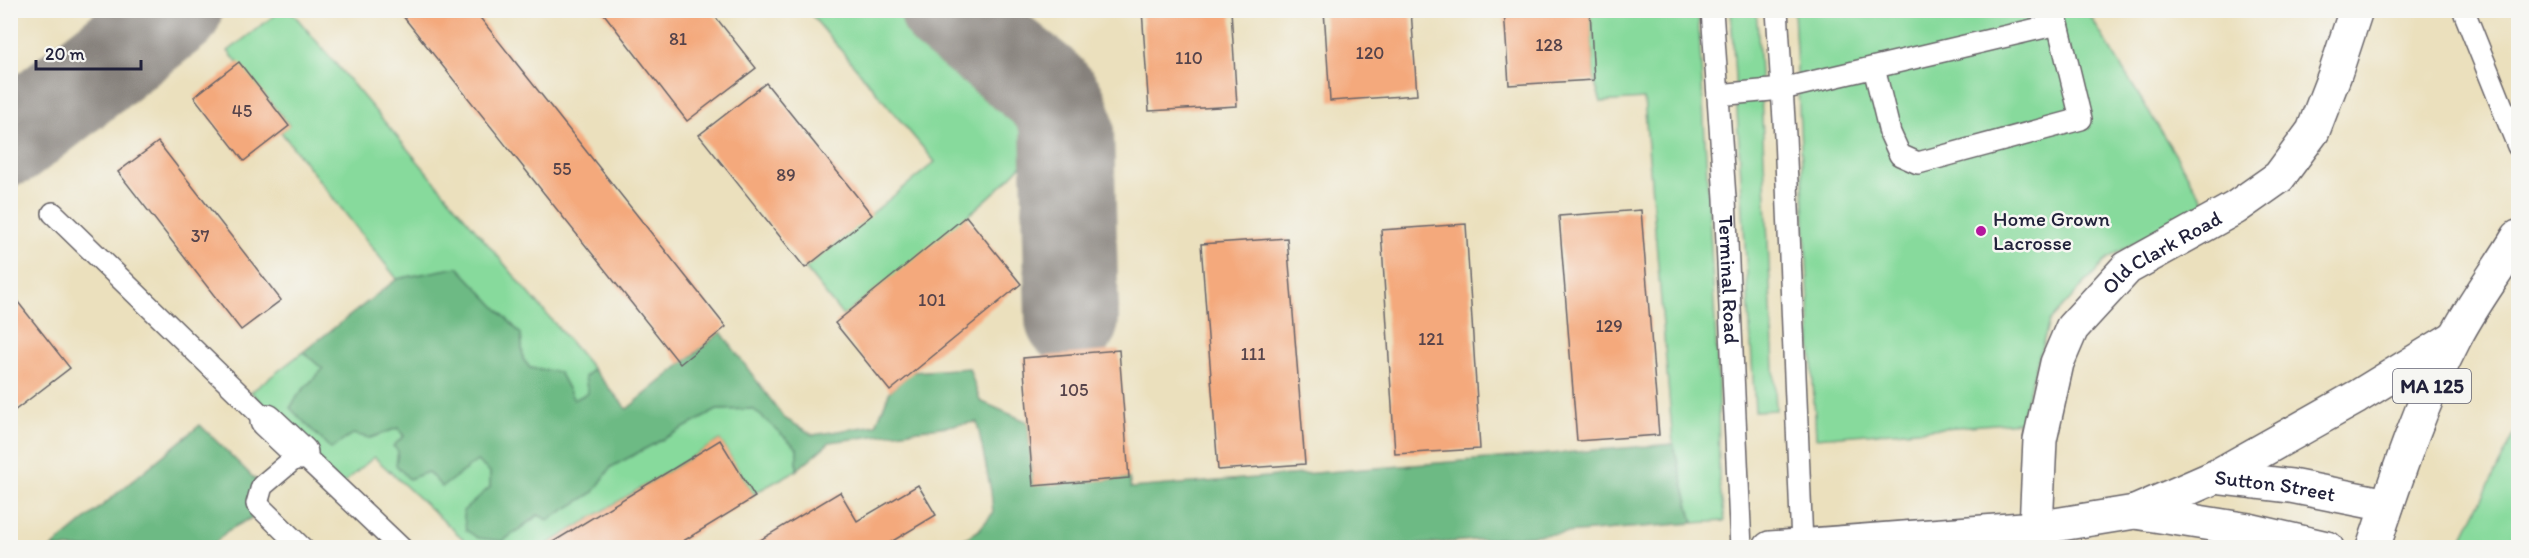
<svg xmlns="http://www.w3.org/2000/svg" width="2529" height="558" font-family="Itim,sans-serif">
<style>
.green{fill:#87da9c;stroke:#547e6c;stroke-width:1.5}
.forest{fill:#6dba84;stroke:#486e60;stroke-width:1.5}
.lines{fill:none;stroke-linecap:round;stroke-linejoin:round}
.taxiway{stroke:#86817c;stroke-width:94}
.building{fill:#f4a97c}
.lane-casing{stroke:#686468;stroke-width:24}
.street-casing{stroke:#686468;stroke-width:36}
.highway-casing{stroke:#686468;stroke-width:36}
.lane{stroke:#fff;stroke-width:21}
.street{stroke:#fff;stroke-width:33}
.highway{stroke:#fff;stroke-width:33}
.poi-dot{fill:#b5179e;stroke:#f6f6f2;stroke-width:2}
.labels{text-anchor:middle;stroke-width:5;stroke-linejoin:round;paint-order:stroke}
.number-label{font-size:18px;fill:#56444b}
.shield{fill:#f6f6f2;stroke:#626272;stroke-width:1.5}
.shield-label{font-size:20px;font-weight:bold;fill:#22223b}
.poi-label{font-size:21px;fill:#22223b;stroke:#f6f6f2;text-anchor:start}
.street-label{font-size:21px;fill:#22223b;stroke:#f6f6f2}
</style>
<rect width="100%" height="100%" fill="#f6f6f2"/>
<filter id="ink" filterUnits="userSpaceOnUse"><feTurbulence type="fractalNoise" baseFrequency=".0167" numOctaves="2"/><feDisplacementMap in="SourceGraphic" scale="12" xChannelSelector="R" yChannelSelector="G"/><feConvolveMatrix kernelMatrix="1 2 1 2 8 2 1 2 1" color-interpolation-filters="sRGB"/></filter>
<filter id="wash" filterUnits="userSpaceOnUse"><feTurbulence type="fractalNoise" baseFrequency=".008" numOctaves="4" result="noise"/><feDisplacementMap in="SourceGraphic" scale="24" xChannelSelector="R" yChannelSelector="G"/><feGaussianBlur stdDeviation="1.35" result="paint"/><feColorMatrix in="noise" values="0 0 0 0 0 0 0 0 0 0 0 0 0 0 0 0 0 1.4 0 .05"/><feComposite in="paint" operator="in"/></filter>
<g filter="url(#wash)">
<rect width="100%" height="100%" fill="#ebe0bd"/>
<g class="green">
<path d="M280 11H291L593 369 585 377 588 393 574 400 559 372 530 368 523 359 521 334 458 267 397 279 281 132 289 125 228 51Z"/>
<path d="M808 11H898L1032 120C1033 128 1035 139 1033 148 1028 174 873 292 843 316L805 268 935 162Z"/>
<path d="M1590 11H1698L1718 377 1719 480 1725 521 1693 523 1673 444 1644 99 1601 102 1594 80Z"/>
<path d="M1731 11H1756L1758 33 1776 410 1755 411Z"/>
<path d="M1794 11H2087L2205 203 2108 258 2049 322 2020 422 1816 438Z"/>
<path d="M303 352 323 369 299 394 353 434 370 438 398 428 428 471 477 461 490 472V487L503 541 539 515 548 520 594 492 611 467 717 410 754 409 797 448V470L753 494 720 440 543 547H472L374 457 338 488 251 392Z"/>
<path d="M2518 427V547H2458Z"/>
</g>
<g class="forest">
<path d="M458 267 521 334 523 359 530 368 559 372 574 400 588 393 585 377 593 369 627 409 721 332 784 418 813 435 876 425 890 391 912 372 969 368 980 401 1028 422 1033 485 1129 478 1131 488 1673 444 1693 523 1373 548 950 547 978 531 993 513 991 491 977 422 830 442 797 470V448L753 409 717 410 611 467 594 492 548 520 538 515 503 541 478 538 466 530 463 511 490 487V472L477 461 442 487 428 472 409 479 396 465 398 451 393 446 404 436 398 428 370 438 353 434 331 449 290 408 299 394 323 369 303 352 397 279Z"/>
<path d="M200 425 262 486 264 511 227 531 211 547 51 548Z"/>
</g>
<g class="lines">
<g class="taxiway">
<path d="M947 10 1043 87C1056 99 1064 110 1067 128L1072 319"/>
<path d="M10 139 175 10"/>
</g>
</g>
<g id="blocks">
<g class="building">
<path d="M398 10H474L726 327 680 364Z"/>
<path d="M601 10H710L756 68 687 121Z"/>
<path d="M1142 10H1231L1237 106 1149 111Z"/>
<path d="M1324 10H1411L1417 95 1330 101Z"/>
<path d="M1504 10H1590L1594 80 1509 85Z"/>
<path d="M239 62 289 126 244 161 194 97Z"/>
<path d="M766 83 872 215 805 268 699 135Z"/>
<path d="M158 142 281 300 241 330 118 172Z"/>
<path d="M1641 210 1659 435 1577 441 1559 216Z"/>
<path d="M966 216 1021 284 890 391 835 323Z"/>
<path d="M1466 224 1480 449 1395 454 1381 230Z"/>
<path d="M1287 238 1305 464 1218 470 1201 244Z"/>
<path d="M10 292 70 368 10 414Z"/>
<path d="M1119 350 1129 478 1033 486 1023 358Z"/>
<path d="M720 440 755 497 672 548H543Z"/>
<path d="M918 485 936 515 881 548H747L840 492 857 521Z"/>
</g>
</g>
</g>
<g filter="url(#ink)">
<use href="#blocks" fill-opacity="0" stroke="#686468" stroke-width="1.5"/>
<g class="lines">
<defs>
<g id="lane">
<path id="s1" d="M1712 10 1725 198 1741 548"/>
<path d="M1777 10 1785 136 1802 544"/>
<path d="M2466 10 2465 14 2518 146"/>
<path d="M1718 95 1782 89 2058 24 2081 119 1918 163 1900 155 1890 133 1874 68"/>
<path d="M53 213 267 421"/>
<path d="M302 548 257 504 262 486 301 453 401 548"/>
</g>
<g id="street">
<path d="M267 421 301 453"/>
<path id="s2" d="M2036 528 2040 440 2057 363 2072 328 2127 268 2235 208 2279 177 2313 131 2335 74 2356 10"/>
</g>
<g id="highway">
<path d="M2215 477 2357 397 2455 337"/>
<path id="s3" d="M2135 512 2215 477 2291 486 2387 505"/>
<path d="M1770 548 2036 528 2135 512 2249 530 2327 548"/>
<path d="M2373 548C2397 476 2420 405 2455 338 2473 303 2498 271 2518 237"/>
</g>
</defs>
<use href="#lane" class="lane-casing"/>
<use href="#street" class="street-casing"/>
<use href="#highway" class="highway-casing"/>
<use href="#lane" class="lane"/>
<use href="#street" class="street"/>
<use href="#highway" class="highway"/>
</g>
</g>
<circle class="poi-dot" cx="1981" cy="231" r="6"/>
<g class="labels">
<g class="number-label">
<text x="678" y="45">81</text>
<text x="1549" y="51">128</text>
<text x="1370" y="59">120</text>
<text x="1189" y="64">110</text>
<text x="242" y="117">45</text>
<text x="562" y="175">55</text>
<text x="786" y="181">89</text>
<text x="200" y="242">37</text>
<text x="932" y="306">101</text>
<text x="1609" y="332">129</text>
<text x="1431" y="345">121</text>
<text x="1253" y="360">111</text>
<text x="1074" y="396">105</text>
</g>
<rect class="shield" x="2393" y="369" width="78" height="34" rx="4.5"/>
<g class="shield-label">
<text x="2432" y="393">MA 125</text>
</g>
<g class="poi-label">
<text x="1993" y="226">Home Grown<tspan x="1993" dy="24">Lacrosse</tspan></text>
</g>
<g class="street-label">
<text dy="7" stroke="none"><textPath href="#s2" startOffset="324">Old Clark Road</textPath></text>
<text dy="7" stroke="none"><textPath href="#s1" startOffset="270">Terminal Road</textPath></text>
<text dy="7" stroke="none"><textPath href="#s3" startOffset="148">Sutton Street</textPath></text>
</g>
</g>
<rect width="2529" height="558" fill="none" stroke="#f6f6f2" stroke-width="36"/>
<path d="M36 60v9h105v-9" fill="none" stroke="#22223b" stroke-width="3"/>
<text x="45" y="60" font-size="18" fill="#22223b" stroke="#f6f6f2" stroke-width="4.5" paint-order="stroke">20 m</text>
</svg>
